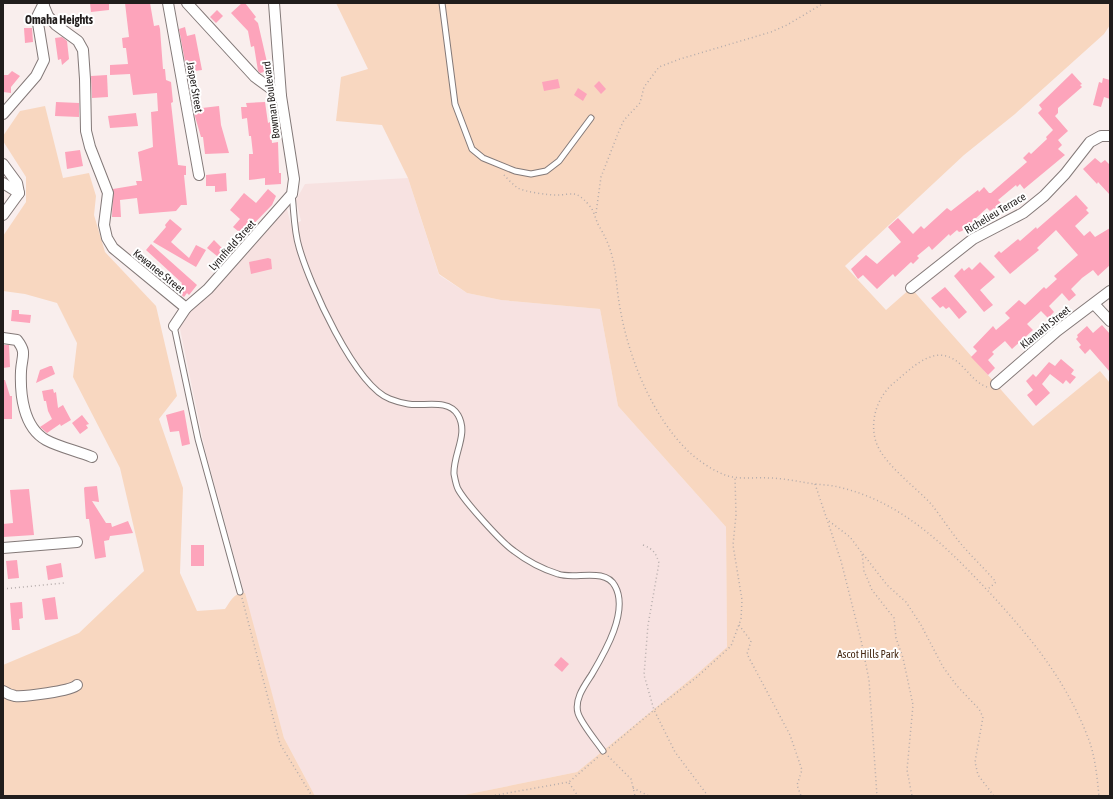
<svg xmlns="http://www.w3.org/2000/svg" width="1113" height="799" font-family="'Asap Condensed',sans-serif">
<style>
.built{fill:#f7e2e1}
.green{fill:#f8d7c0}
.building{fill:#fda4bb}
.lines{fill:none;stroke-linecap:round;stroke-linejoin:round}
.lane-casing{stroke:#837978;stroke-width:7}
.street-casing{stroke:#837978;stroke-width:12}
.path{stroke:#b5acab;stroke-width:1.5;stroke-dasharray:1 3;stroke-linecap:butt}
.lane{stroke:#fff;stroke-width:5}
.street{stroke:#fff;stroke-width:10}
.labels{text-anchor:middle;stroke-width:4;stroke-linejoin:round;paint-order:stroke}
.street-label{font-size:11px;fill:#211d1c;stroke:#fff}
.park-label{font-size:11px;fill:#472a14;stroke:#fff}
.neighbourhood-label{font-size:12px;font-weight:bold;fill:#211d1c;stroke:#fff}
</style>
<rect width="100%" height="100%" fill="#f9eeed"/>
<path class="built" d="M408 178 439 275 467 293 501 300 600 309 618 406 726 527 727 647 698 673 577 772 459 796H315L284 738 205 450 179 324 285 209H287L291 225 301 221 296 200 305 184Z"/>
<g class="green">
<path d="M336 3H1110V25L1104 34 1015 114 964 155 845 266 886 310 911 288 1033 426 1100 371 1110 383V796H459L577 772 698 673 727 647 726 527 618 406 600 309 501 300 467 293 439 274 408 178 382 125 336 121 341 77 368 69Z"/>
<path d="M45 106 63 178 89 173 96 196 94 215 105 252 156 306 177 396 159 419 183 488 180 573 197 611 225 609C230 602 234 592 245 593L284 738 315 796H3V665L79 633 144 571 120 468 73 377 77 343 57 303 25 294 3 291V236L26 202V177L3 141V136L20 111Z"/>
</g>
<g class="building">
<path d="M90 3H109V10L91 12Z"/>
<path d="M125 3H150L154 26 159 25 160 29 163 69H165L166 80 171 82 173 102 171 103 178 165 186 166V175H184L187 205H181L176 211 139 214 137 198 120 200 121 217H112L113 189 137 185 136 181H142L138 152 153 147 151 112 158 111 157 93 133 95 130 74 110 75V65L128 64 126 48H123L122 38 129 37Z"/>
<path d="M242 3H245L256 17 254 19 258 23 269 71 260 73 258 71 254 46 251 47 248 31 231 13Z"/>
<path d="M217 10 223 16 216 23 210 17Z"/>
<path d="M185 27 187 36 195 34 202 70 187 72 179 29Z"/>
<path d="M24 28H32L33 42 25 43Z"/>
<path d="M62 37 67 41 69 59 62 65 61 59 58 60 55 38Z"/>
<path d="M12 71 20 76 11 87V93L3 92V75H8Z"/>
<path d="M1072 73 1082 84 1080 85 1082 87 1058 108V113L1055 116 1068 131 1058 140 1062 145 1058 149 1065 155 1024 189 1020 184 1017 187 1016 185 998 200 1001 203 995 209 994 208 990 211 987 208 962 231 959 232 957 230 950 236 949 234 932 250 929 246 917 256 919 258 913 264 911 262 895 277 893 274 877 289 863 275 858 279 851 269 866 255 877 264 901 242 888 227 898 218 913 234 921 226 924 229 947 208 951 211 978 190 979 192 984 187 989 193H991L1027 162 1023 158 1029 152 1031 154 1047 139 1046 137 1053 130 1038 113 1042 109 1039 105Z"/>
<path d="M107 75 108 97 92 98 91 76Z"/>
<path d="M1103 78 1110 80V99L1104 97 1101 107 1093 105 1099 82 1102 83Z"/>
<path d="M558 79 560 88 544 91 542 82Z"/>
<path d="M599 81 606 89 601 94 594 86Z"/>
<path d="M578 88 587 94 583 101 574 95Z"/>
<path d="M56 102 79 103V117L55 116Z"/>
<path d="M265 102 268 123 270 122 272 143 278 142 279 173H281V184L265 185V178L249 180V154H253L251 136H249L247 118 242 119 241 107H247L246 103Z"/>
<path d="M219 106 221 125 229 153 205 154 203 137H201L194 113 202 112V108Z"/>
<path d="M136 113 138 126 110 128 108 116Z"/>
<path d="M80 150 83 166 67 169 65 152Z"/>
<path d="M1095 158 1101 163 1105 160 1110 165V195L1098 182 1097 184 1083 169Z"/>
<path d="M226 173 227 191 215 192V186H206V175Z"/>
<path d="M268 189 276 196 272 205 243 235 233 227 240 219 230 210 244 193 256 203Z"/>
<path d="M1076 195 1088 208 1086 210 1089 213 1075 226 1084 236 1090 231 1095 237 1110 228V265L1098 276 1093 270 1082 278 1071 289 1076 295 1069 301 1062 293 1049 306 1054 312 1048 318 1041 311 1027 324 1033 330 1012 349 1005 341 992 352 994 354 988 360 995 368 988 375 971 357 977 351 973 347 993 326 996 330 1010 318 1005 313 1019 300 1025 305 1044 287 1046 289 1057 279 1054 276 1078 255 1056 230 1037 248 1039 250 1010 274 994 256 999 251 1001 253 1018 239 1020 241 1036 227 1037 229Z"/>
<path d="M170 219 182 229 171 242 189 258 196 245 206 250 196 267 153 242 166 227 165 225Z"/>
<path d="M214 240 223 249 221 251 222 260 207 248Z"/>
<path d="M151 244 197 285 189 295 187 293 184 297 177 291 182 283 146 250Z"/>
<path d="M268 258 271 259 272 269 251 274 249 262Z"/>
<path d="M980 262 995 277 980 290 993 305 984 312 954 276 962 268 964 271 969 267 972 270Z"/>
<path d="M945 287 967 312 959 319 949 307 946 309 943 306 940 308 931 298Z"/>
<path d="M12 310H19V314L31 315 30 323 11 321Z"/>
<path d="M1102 325 1110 334V372L1090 349 1085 354 1079 347 1081 345 1076 339 1078 337 1077 335 1087 326 1093 333Z"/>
<path d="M3 345H9L10 367 3 368Z"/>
<path d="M1061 359 1074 370 1071 374 1076 377 1070 384 1066 380 1063 384 1050 374 1042 384 1050 393 1036 406 1027 395 1033 390 1026 381 1033 374 1036 377 1049 362 1055 366Z"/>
<path d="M50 366H52L55 374 36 383 40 370Z"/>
<path d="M3 380H5L10 396H12V419H3Z"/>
<path d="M53 389 54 393 56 392 58 408 63 405 71 420 61 426 60 424 47 433 40 427 52 419 48 411 46 401H44L42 391Z"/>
<path d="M184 410 190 444 182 446 179 431 170 432 166 415Z"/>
<path d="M82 415 89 424 86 425 88 428 80 434 72 423Z"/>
<path d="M97 486 99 502 92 501 106 523H111L112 527 128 521 133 533 110 536 109 540 104 541 106 557 95 559 89 519H86L84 488 85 487Z"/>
<path d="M29 489 34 535 3 537V524L13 523 10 490Z"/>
<rect x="191" y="545" width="13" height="21"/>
<path d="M17 560 19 578 8 579 6 561Z"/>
<path d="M61 563 63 577 48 580 46 566Z"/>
<path d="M55 597 58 619 45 620 42 599Z"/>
<path d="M22 602 23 618 19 619 20 630H12L10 603Z"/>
<path d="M561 657 569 664 562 672 554 665Z"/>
</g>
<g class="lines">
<defs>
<g id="lane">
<path d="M442 3 455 104 472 149 483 158 515 171 531 174 546 171 559 161 591 118"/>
<path d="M292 194C294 211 294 231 299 247 309 283 355 386 390 399 395 401 402 403 408 404 423 407 448 398 458 415 469 434 453 454 454 474 455 479 456 485 458 489 465 502 502 543 514 551 527 561 542 569 558 574 575 580 605 567 615 586 629 611 605 652 592 674 585 685 574 699 578 713 581 723 596 741 603 751"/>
<path d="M174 326 198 439 240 592"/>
</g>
<g id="street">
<path d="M168 3 199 175"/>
<path d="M187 3 255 77 281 96"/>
<path d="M43 4 48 16 56 25 78 41 83 50 85 79 86 131 90 147 108 193 104 225 107 238 113 248 186 308 174 326"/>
<path d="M3 114 36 76 44 60 37 17 44 3"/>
<path d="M3 164 17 183 19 193 3 215"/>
<path d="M3 183 19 193"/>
<path d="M911 288 973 239 1023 213 1044 196 1065 174 1090 142 1101 136H1110"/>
<path d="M1094 304 1110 321"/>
<path d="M186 308 208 289 292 194 294 179 281 96 274 3"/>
<path d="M3 338 17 340C27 353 22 355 21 371 20 394 23 427 46 440 59 447 77 451 92 457"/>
<path d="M996 384 1057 331 1110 291"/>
<path d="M3 548 77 542"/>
<path d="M3 691C6 693 10 695 15 696 24 697 71 691 77 685"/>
</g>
</defs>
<use href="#lane" class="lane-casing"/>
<use href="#street" class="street-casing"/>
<g class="path">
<path d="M504 175C508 179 513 185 518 188 525 192 548 195 556 195 573 195 575 189 589 205 595 212 595 219 599 226 618 258 614 275 620 308 629 359 652 416 689 452 699 461 712 470 725 475 738 480 754 477 768 478 784 478 799 482 815 484 823 485 831 485 838 487 901 501 946 546 988 591 1029 635 1065 679 1087 735 1095 754 1097 776 1099 796"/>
<path d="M596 213 601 177 619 131 624 120 640 103 644 87 659 67 680 59 771 32 787 25 824 3"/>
<path d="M987 387C976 383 970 374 962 366 938 341 915 365 895 382 878 395 869 420 876 442 884 465 916 487 932 505 942 518 951 532 961 544 972 557 985 569 996 582L987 590"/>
<path d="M815 484 841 561 861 640 869 680 877 796"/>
<path d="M829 521 850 537 862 553 864 571 872 590 894 618 896 638 903 658 913 705 907 770 912 796"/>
<path d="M643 545C653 549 656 553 659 563L648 625 644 675 654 710 675 752 708 796"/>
<path d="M863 554 887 585 906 602 921 625 943 667 957 686 979 709 983 717 975 762 978 775 994 796"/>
<path d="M3 589 64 583"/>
<path d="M242 598 280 744 312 796"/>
<path d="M739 625 751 641 747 654 790 735 802 770 797 785 801 796"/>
<path d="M609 748 654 710 697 677 731 646 741 619 742 600 733 545 736 515 735 477"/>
<path d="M608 756 631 779 635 796"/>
<path d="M569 783 578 796"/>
<path d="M633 788 649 796"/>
<path d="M491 796 569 782 598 757"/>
</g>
<use href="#lane" class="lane"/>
<use href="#street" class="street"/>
</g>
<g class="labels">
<g class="street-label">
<text transform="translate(195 87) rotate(80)" y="4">Jasper Street</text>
<text transform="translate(271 100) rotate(-97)" y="4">Bowman Boulevard</text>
<text transform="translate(995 213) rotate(-31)" y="4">Richelieu Terrace</text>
<text transform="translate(232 245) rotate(-48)" y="4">Lynnfield Street</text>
<text transform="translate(159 271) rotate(39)" y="4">Kewanee Street</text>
<text transform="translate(1045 327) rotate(-39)" y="4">Klamath Street</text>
</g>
<g class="park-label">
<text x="868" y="658">Ascot Hills Park</text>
</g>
<g class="neighbourhood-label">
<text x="59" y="24">Omaha Heights</text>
</g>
</g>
<rect width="1113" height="799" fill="none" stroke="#211d1c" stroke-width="8"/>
</svg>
